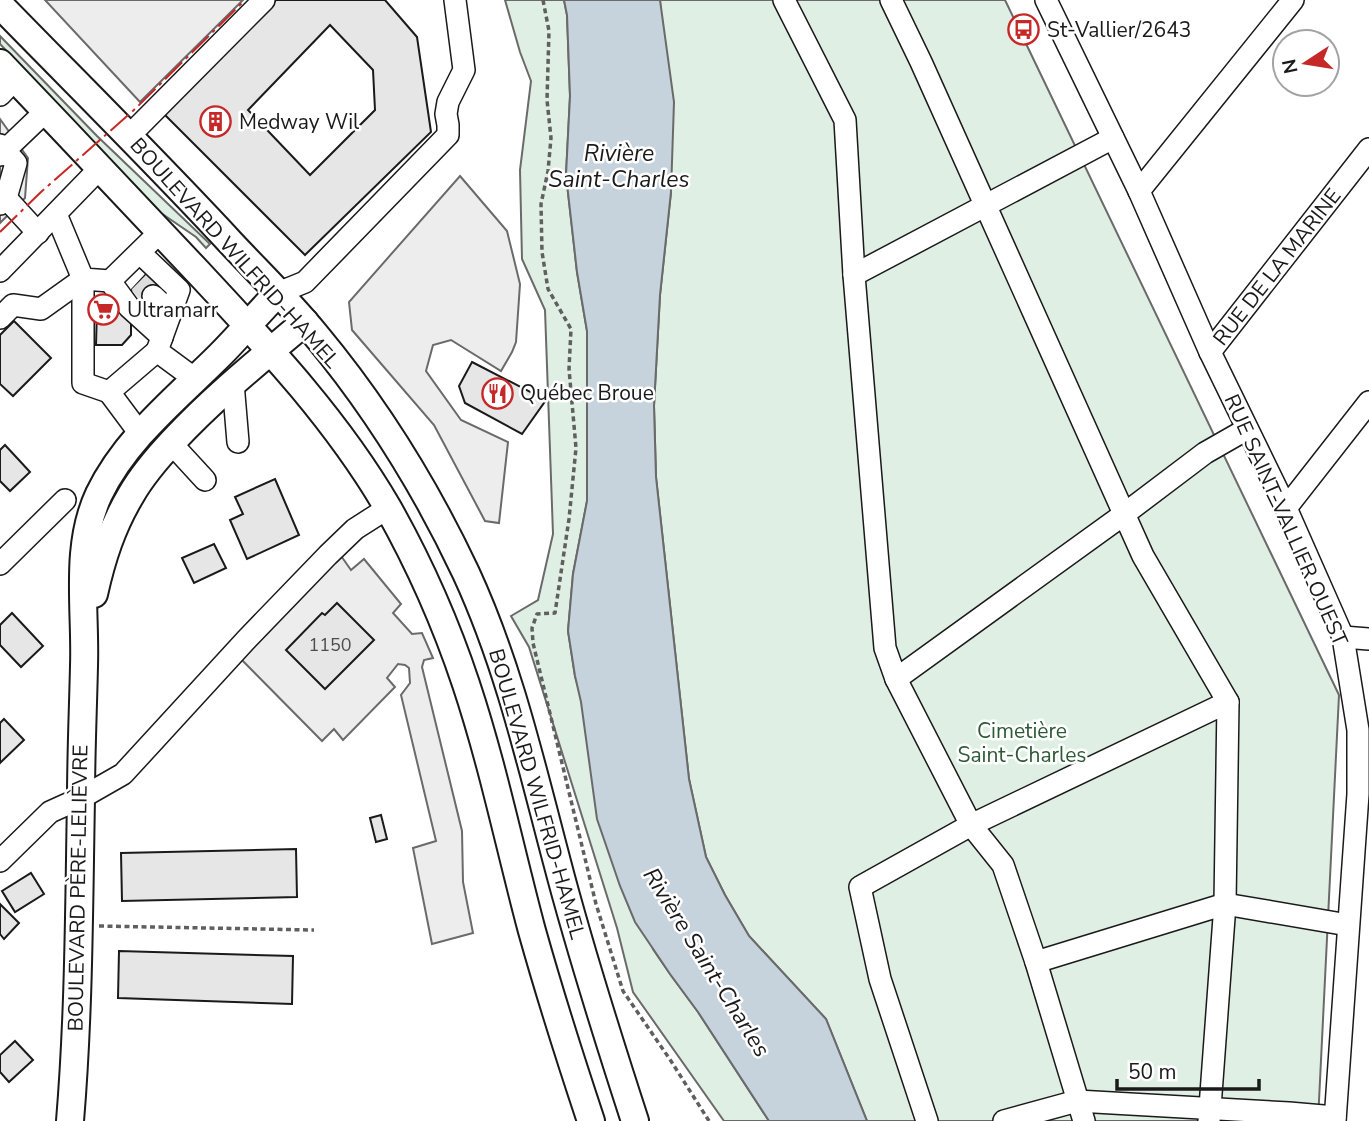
<svg xmlns="http://www.w3.org/2000/svg" width="1369" height="1121" font-family="'Nunito Sans',sans-serif">
<style>
.green{fill:#e0efe3;stroke:#6a6a6a;stroke-width:2}
.parking{fill:#ededed;stroke:#6a6a6a;stroke-width:2}
.water{fill:#c6d2dc;stroke:#6a6a6a;stroke-width:2}
.building{fill:#e6e6e6;stroke:#1a1a1a;stroke-width:2;fill-rule:evenodd}
.lines{fill:none;stroke-linecap:round;stroke-linejoin:round}
.minor-tunnel{stroke:#ddd;stroke-width:21;stroke-dasharray:21 10;stroke-linecap:butt}
.minor-casing{stroke:#1a1a1a;stroke-width:24}
.major-casing{stroke:#1a1a1a;stroke-width:30}
.path{stroke:#5f5f5f;stroke-width:3.5;stroke-dasharray:5 3.5;stroke-linecap:butt}
.minor{stroke:#fff;stroke-width:21}
.major{stroke:#fff;stroke-width:26}
.power{stroke:#c62828;stroke-width:2;stroke-dasharray:24 5 3.5 5;stroke-linecap:butt}
.labels{text-anchor:middle;stroke-width:5;stroke-linejoin:round;paint-order:stroke}
.number-label{font-size:18px;fill:#4d4d4d}
.poi-label{font-size:21px;fill:#1a1a1a;stroke:#fff;text-anchor:start}
.street-label{font-size:21px;fill:#1a1a1a;stroke:#fff}
.park-label{font-size:21px;fill:#2b5a34;stroke:#fff}
.water-label{font-size:23px;font-style:italic;fill:#1a1a1a;stroke:#fff}
</style>
<rect width="100%" height="100%" fill="#fff"/>
<g class="green">
<path d="M505 0H564L567 15 570 96 566 175 577 272 587 331V501L573 574 568 631 575 676 653 949 670 974 698 1012 769 1121H724L633 992 617 928 529 647 511 616 538 600 553 534 545 310 522 259 520 170 531 81 520 52Z"/>
<path d="M660 0H1005L1339 695 1318 1121H867L826 1019 749 936 725 895 706 857 689 779 656 477 654 406 660 295 671 192Z"/>
<path d="M0 36 97 136 210 244 206 248 196 237 161 213 0 44Z"/>
</g>
<g class="parking">
<path d="M45 0H243L140 102Z"/>
<path d="M0 119 28 158 25 198 0 223Z"/>
<path d="M460 176 507 231 520 284 516 342 512 352 501 371 451 340 433 345 426 371 461 420 508 442 499 523 485 521 434 425 352 330 349 302Z"/>
<path d="M339 553 351 570 364 559 401 604 393 613 412 634 422 633 433 658 424 660 422 667 462 831 463 882 473 933 432 944 413 848 436 841 401 695 410 683 409 668 405 665 398 664 387 678 395 687 343 740 334 729 322 741 230 648Z"/>
</g>
<path class="water" d="M564 0H660L674 102 671 192 660 295 654 406 656 477 689 779 706 857 725 895 749 936 826 1019 867 1121H769L698 1012 670 974 635 922 620 886 597 819 581 702 575 676 568 631 573 574 587 501V331L577 272 566 175 570 96 567 15Z"/>
<g class="building">
<path d="M276 0H385L417 37 431 132 305 255 162 112ZM330 25 373 70 375 110 310 175 248 110Z"/>
<path d="M151 269 166 282 139 311 125 297Z"/>
<path d="M97 308 118 309 131 320V335L122 345H96Z"/>
<path d="M14 321 51 358 13 396 0 384V335Z"/>
<path d="M472 362 546 400 522 434 465 403 459 386Z"/>
<path d="M5 445 30 472 10 491 0 481V450Z"/>
<path d="M275 479 299 535 247 559 230 520 243 514 235 497Z"/>
<path d="M214 544 226 568 194 583 182 558Z"/>
<path d="M337 603 374 640 325 689 286 650 322 613 325 615Z"/>
<path d="M12 613 43 646 21 667 0 645V625Z"/>
<path d="M4 719 24 740 0 763V723Z"/>
<path d="M381 815 387 839 376 842 370 818Z"/>
<path d="M296 849 297 897 122 901 121 853Z"/>
<path d="M31 873 44 894 15 912 2 891Z"/>
<path d="M0 904 19 923 4 939 0 934Z"/>
<path d="M119 951 293 956 292 1004 118 998Z"/>
<path d="M15 1041 33 1060 9 1082 0 1072V1055Z"/>
</g>
<g class="lines">
<path class="minor-tunnel" d="M139 282 153 296"/>
<defs>
<g id="minor">
<path d="M784 0 845 120 854 275"/>
<path d="M891 0 921 62 1143 556 1228 702 1225 904 1209 1121"/>
<path d="M1046 0 1139 191 1210 352 1286 508 1343 637 1358 730V794L1335 1121"/>
<path d="M0 95 15 79"/>
<path d="M129 136 264 0"/>
<path d="M0 145 16 163 6 198"/>
<path d="M0 155 46 111"/>
<path d="M1139 191 1293 0"/>
<path d="M0 204 6 198 38 233"/>
<path d="M56 214 83 279 110 281 160 232"/>
<path d="M140 253 179 290 157 351 195 379"/>
<path d="M0 271 100 168"/>
<path d="M83 279V383L109 392"/>
<path d="M110 281 129 307 162 337"/>
<path d="M278 293 305 282 448 135V125L446 114 448 102 464 70 455 0"/>
<path d="M153 296 171 313"/>
<path d="M0 318 13 305 41 309 83 279"/>
<path d="M1210 352 1369 149"/>
<path d="M233 383 238 442"/>
<path d="M141 435 109 392 157 351"/>
<path d="M171 443 205 480"/>
<path d="M1286 508 1369 402"/>
<path d="M0 564 65 500"/>
<path d="M1343 637 1369 639"/>
<path d="M896 679 885 648 854 275 1113 138"/>
<path d="M0 861 50 812 81 798 123 774 246 640 328 555 355 529 388 508"/>
<path d="M1036 962 1225 904 1348 925"/>
<path d="M927 1121 880 979 860 887 971 825 1228 702"/>
<path d="M1004 1121 1077 1101 1289 1113 1335 1117"/>
<path d="M1084 1121 1036 962 1003 865 971 825 896 679 1123 515 1205 453 1247 429"/>
</g>
<g id="major">
<path d="M0 5C77 84 155 161 230 242 258 272 289 302 315 334 375 406 426 488 466 573 509 666 531 764 557 862 580 950 607 1035 635 1121"/>
<path d="M0 63C66 132 131 201 197 271 266 345 337 420 388 508 419 563 446 624 466 684 493 765 510 849 532 931 550 995 570 1058 591 1121"/>
<path d="M94 594C102 558 112 527 131 495 143 474 158 457 174 440 214 397 260 360 305 322"/>
<path d="M70 1121C79 1014 79 906 81 798 81 754 83 710 84 666 86 609 74 547 99 494 126 438 177 398 220 355 240 335 258 313 278 293"/>
</g>
</defs>
<use href="#minor" class="minor-casing"/>
<use href="#major" class="major-casing"/>
<g class="path">
<path d="M543 0 549 31 547 100 551 138 548 171 541 204 542 252 548 289 571 329 569 369 576 448 569 519 555 613 537 614 532 628 533 643 596 904 623 991 671 1061 709 1121"/>
<path d="M99 926 314 930"/>
</g>
<use href="#minor" class="minor"/>
<use href="#major" class="major"/>
<path class="power" d="M0 232 41 192 135 109 245 0"/>
</g>
<defs>
<symbol id="bus-ring" viewBox="-11 -11 22 22"><circle r="9.5" fill="#fff" stroke="#c62828" stroke-width="1.5"/><path d="M-5-6H5V4H4V6H2V4H-2V6H-4V4H-5ZM-3.5-4V0h7V-4ZM-3.5 1.2v1.5H-2V1.2ZM2 1.2v1.5H3.5V1.2Z" fill="#c62828"/></symbol>
<symbol id="building-ring" viewBox="-11 -11 22 22"><circle r="9.5" fill="#fff" stroke="#c62828" stroke-width="1.5"/><path d="M-4-6H4V6H1V3H-1V6H-4ZM-2.5-4.3h1.7v1.8h-1.7ZM.8-4.3h1.7v1.8H.8ZM-2.5-1h1.7V.8h-1.7ZM.8-1h1.7V.8H.8Z" fill="#c62828"/></symbol>
<symbol id="supermarket-ring" viewBox="-11 -11 22 22"><circle r="9.5" fill="#fff" stroke="#c62828" stroke-width="1.5"/><path d="M-6-5.5h2.5l.6 2H6L4.5 2H-2.5L-4.4-4H-6ZM-1.5 3.2a1.3 1.3 0 1 0 .1 0ZM3 3.2a1.3 1.3 0 1 0 .1 0Z" fill="#c62828"/></symbol>
<symbol id="restaurant-ring" viewBox="-11 -11 22 22"><circle r="9.5" fill="#fff" stroke="#c62828" stroke-width="1.5"/><path d="M-5-6h1v4h1v-4h1v4h1v-4h1v5L-1.5 .5V6h-2V.5L-5-1ZM5-6V6H3V1.5H1.5Q1.5-4 5-6Z" fill="#c62828"/></symbol>
</defs>
<g fill-rule="evenodd">
<use href="#bus-ring" x="1006" y="12" width="35" height="35"/>
<use href="#building-ring" x="198" y="104" width="35" height="35"/>
<use href="#supermarket-ring" x="86" y="292" width="35" height="35"/>
<use href="#restaurant-ring" x="480" y="376" width="35" height="35"/>
</g>
<g class="labels">
<g class="number-label">
<text x="330" y="651">1150</text>
</g>
<g class="poi-label">
<text x="1047" y="37">St-Vallier/2643</text>
<text x="239" y="129">Medway Wil</text>
<text x="127" y="317">Ultramarr</text>
<text x="520" y="400">Québec Broue</text>
</g>
<g class="street-label">
<text transform="translate(235 253) rotate(48)" y="7">BOULEVARD WILFRID-HAMEL</text>
<text transform="translate(1277 267) rotate(-52)" y="7">RUE DE LA MARINE</text>
<text transform="translate(1286 520) rotate(66)" y="7">RUE SAINT-VALLIER OUEST</text>
<text transform="translate(537 794) rotate(74)" y="7">BOULEVARD WILFRID-HAMEL</text>
<text transform="translate(78 888) rotate(-89)" y="7">BOULEVARD PÈRE-LELIÈVRE</text>
</g>
<g class="park-label">
<text x="1022" y="738">Cimetière<tspan x="1022" dy="24">Saint-Charles</tspan></text>
</g>
<g class="water-label">
<text x="619" y="161">Rivière<tspan x="619" dy="26">Saint-Charles</tspan></text>
<text transform="translate(707 962) rotate(58)" y="8">Rivière Saint-Charles</text>
</g>
</g>
<g transform="translate(1306 63) rotate(258)"><circle r="33" fill="#ffffff" stroke="#a3a3a3" stroke-width="2"/>
<path d="M0-5L12 26L0 18L-12 26Z" fill="#c62828"/>
<text y="-10" font-size="19" font-weight="bold" text-anchor="middle" fill="#1a1a1a">N</text>
</g>
<path d="M1117 1079v10h142v-10" fill="none" stroke="#1a1a1a" stroke-width="3.5"/>
<text x="1128" y="1079" font-size="21" fill="#1a1a1a" stroke="#ffffff" stroke-width="5" paint-order="stroke">50 m</text>
</svg>
